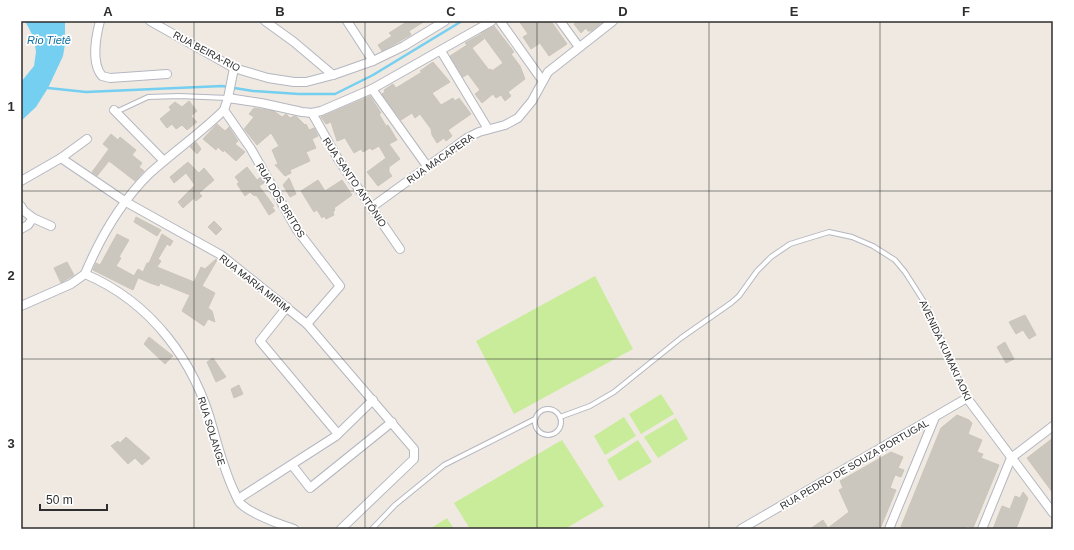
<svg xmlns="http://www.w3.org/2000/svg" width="1074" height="550" font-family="Helvetica,sans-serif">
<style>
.pitch{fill:#c9ec9a}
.water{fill:#75cff0}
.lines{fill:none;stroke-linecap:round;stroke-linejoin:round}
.stream{stroke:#75cff0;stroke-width:2.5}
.building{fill:#cbc7bf;stroke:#cbc5ba}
.service-casing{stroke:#b4b7c1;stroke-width:6}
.minor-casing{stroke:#b4b7c1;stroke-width:10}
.service{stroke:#fff;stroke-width:4}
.minor{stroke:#fff;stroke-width:8}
.grid{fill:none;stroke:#2e2e2e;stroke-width:1;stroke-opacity:0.55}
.labels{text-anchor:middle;stroke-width:3.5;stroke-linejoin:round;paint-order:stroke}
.street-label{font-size:10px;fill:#2e2e2e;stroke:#fff}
.water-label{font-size:11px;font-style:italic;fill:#0d6fa3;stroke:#fff}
.neatline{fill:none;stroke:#2e2e2e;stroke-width:1.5}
.grid-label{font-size:13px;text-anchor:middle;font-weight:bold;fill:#2e2e2e}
</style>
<rect width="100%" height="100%" fill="#efe9e1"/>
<g class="pitch">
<path d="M595 276 633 349 514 414 476 341Z"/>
<path d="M661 394 674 414 641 434 629 414Z"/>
<path d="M624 417 636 436 605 455 594 436Z"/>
<path d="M676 418 688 439 658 458 644 437Z"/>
<path d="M562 440 604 506 565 529H470L454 503Z"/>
<path d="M638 440 652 462 619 481 607 460Z"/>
<path d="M447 518 454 529H430Z"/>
</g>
<path class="water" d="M25 21H65V44L63 56 48 88 36 107 21 121V82L34 66 36 52 34 38Z"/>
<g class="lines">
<path class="stream" d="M48 88 86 92 222 86 253 91 299 94H335L373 75 462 21"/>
</g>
<g class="building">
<path d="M408 21H425L409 31 411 35 382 51 378 45 392 36 389 33Z"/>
<path d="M519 21H551L567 44 549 56 540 43 531 49 523 37 528 34Z"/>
<path d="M578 21H604L592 31H588L586 28 581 33 574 24Z"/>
<path d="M494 26 514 52 511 54 520 66 525 79 508 92 511 96 505 101 501 95 496 98 493 94 482 103 475 94 480 90 468 74 463 77 450 56 467 45 465 43 481 34 484 39 472 48 489 70 491 69 492 71 503 63 481 33Z"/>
<path d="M433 62 450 82 432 93 441 105 453 98 455 101 459 98 471 114 448 130 452 136 446 141 444 138 437 143 432 135 431 129 420 114 415 118 412 113 401 120 382 94 385 92 384 90 393 84 396 88 422 72 420 71Z"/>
<path d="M370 96 381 113 379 114 386 126 388 125 397 140 389 144 400 159 389 167V172L392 176 378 186 367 172 386 158 379 146 372 150 370 148 363 152 361 149 354 153 345 138 337 141 331 122 326 124 321 117Z"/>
<path d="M189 101 197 111 191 116 197 122 187 130 182 125 176 129 172 124 167 128 160 119 171 110 169 107 175 102 182 107Z"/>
<path d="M254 108 274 111 282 117 286 114 290 118 294 116 297 117 305 125 306 124 309 130 314 128 318 136 312 139 316 148 306 152 310 161 290 170 291 173 285 176 275 165 278 164 272 150 279 146 271 133 257 145 244 129 254 117 249 114Z"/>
<path d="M217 124 225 131 229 127 238 141 235 144 245 152 236 161 224 150 223 152 218 147 216 150 203 139Z"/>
<path d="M111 134 118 140 120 137 136 150 132 155 142 163 139 167 144 171 135 181 109 161 97 176 92 172 109 149 103 144Z"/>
<path d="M196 142 201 149 197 154 190 147Z"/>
<path d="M188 162 199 173 204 168 214 180 199 193 202 196 196 201 194 198 183 208 178 202 195 185 186 173 174 183 170 177Z"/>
<path d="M247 167 257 180 261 177 264 183 259 186 274 206 272 207 275 211 269 215 257 196 253 195 250 192 245 196 237 184 239 182 235 177Z"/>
<path d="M289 178 296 194 290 197 283 185Z"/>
<path d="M318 180 325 191 342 180 352 195 334 208 335 210 333 212 334 215 326 219 324 216 322 218 317 210 314 212 301 191Z"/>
<path d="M136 217 161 230 157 236 134 222Z"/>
<path d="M214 221 222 229 216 235 208 227Z"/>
<path d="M117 234 129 240 119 257 121 258 116 266 138 278 133 290 93 270 96 263 100 265Z"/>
<path d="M162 234 173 241 170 246 167 244 158 259 161 261 157 267 194 282 201 267 205 269 216 259 217 260 202 286 215 293 208 308 212 311 215 322 208 319 204 326 182 311 190 295 160 283 159 286 150 283 134 276 138 269 143 272 147 263H149Z"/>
<path d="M67 262 74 275 61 283 54 268Z"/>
<path d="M1025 315 1036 335 1029 339 1023 330 1016 334 1009 322Z"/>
<path d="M149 337 173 356 165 364 144 344Z"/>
<path d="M1005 342 1014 359 1006 363 997 347Z"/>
<path d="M213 358 226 377 216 382 207 362Z"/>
<path d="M239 385 243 394 234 398 231 389Z"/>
<path d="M957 415 969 420 972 423 968 434 982 440 977 452 983 454 981 458 999 465 973 528 967 526 966 529H900L941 428Z"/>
<path d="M126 437 150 458 142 465 135 458 128 464 111 446 118 441 120 443Z"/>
<path d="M1053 438V493L1027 458Z"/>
<path d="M891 452 903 457 898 468 904 470 901 477 895 475 890 488 896 490 880 529H810L823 520 828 528 849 512 839 490 843 488 840 481Z"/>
<path d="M1023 492 1028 498 1016 529H993L1002 506 1010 509 1015 496 1020 498Z"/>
</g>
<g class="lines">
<defs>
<g id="service">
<path d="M116 112 148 97 179 96 228 98"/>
<circle cx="548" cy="422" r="13"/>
<path d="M560 417 590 406 614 392 681 338 731 303 739 296 757 271 771 257 790 244 829 232 852 237 873 246 895 260 905 272 928 308 967 398"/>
<path d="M372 529 395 505 444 465 535 419"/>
</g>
<g id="minor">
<path d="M100 21C96 36 91 63 102 76L110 78 167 74"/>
<path d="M150 21 234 68 268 78 294 82H306L333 75 373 61 404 46 445 21"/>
<path d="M265 21 294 42 333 75"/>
<path d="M347 21 373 61"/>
<path d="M500 21 542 80"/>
<path d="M560 21 579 47"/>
<path d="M441 51 488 129"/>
<path d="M372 89 427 166"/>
<path d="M228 98 261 103 302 112 312 113 321 111 372 89 492 21"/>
<path d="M114 110 164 161"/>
<path d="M224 110 251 149 297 230 340 286 307 324"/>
<path d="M312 113 338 159 400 249"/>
<path d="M61 158 126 202 221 255 307 324 414 449V459L341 529"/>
<path d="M21 181 61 158 87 139"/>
<path d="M21 206 24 211 33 218"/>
<path d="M372 207 467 138 479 132 505 125 518 118 532 101 548 72 613 21"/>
<path d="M21 229 28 225 33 218 51 226"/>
<path d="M85 274C100 238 121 202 149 174 173 152 201 133 224 110L228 98 234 68"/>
<path d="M21 306 71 284 85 274C151 302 195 361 213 429 219 450 224 469 233 489 235 493 237 499 240 503 251 514 279 524 294 529"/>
<path d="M287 307 260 341 338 434"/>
<path d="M292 465 310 488 392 422"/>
<path d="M238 499 336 436 373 400"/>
<path d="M741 529 967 398 1053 513"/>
<path d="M889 529 935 417"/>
<path d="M982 529 1011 458 1053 426"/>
</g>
</defs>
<use href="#service" class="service-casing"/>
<use href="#minor" class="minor-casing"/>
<use href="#service" class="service"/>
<use href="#minor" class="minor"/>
</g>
<path class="grid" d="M194 21V529M365 21V529M537 21V529M709 21V529M880 21V529M21 191H1053M21 359H1053"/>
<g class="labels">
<g class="street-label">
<text transform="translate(207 51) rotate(28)" y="4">RUA BEIRA-RIO</text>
<text transform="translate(440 158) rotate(-35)" y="4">RUA MACAPERA</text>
<text transform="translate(355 182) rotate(56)" y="4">RUA SANTO ANTÔNIO</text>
<text transform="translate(281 200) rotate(59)" y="4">RUA DOS BRITOS</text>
<text transform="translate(255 283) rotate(38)" y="4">RUA MARIA MIRIM</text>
<text transform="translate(946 350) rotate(65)" y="4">AVENIDA KUMAKI AOKI</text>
<text transform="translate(212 431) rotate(73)" y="4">RUA SOLANGE</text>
<text transform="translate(854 464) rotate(-30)" y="4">RUA PEDRO DE SOUZA PORTUGAL</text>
</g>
<g class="water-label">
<text x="49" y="44">Rio Tietê</text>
</g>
</g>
<rect width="1074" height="550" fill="none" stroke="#ffffff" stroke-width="44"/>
<path d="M40 504v6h67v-6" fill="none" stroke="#2e2e2e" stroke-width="2"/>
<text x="46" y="504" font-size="12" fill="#2e2e2e" stroke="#ffffff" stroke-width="3" paint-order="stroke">50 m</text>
<rect x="22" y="22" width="1030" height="506" class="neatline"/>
<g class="grid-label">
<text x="108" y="16">A</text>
<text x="280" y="16">B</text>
<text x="451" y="16">C</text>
<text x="623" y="16">D</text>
<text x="794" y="16">E</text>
<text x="966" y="16">F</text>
<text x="11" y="111">1</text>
<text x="11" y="280">2</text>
<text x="11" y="448">3</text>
</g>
</svg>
